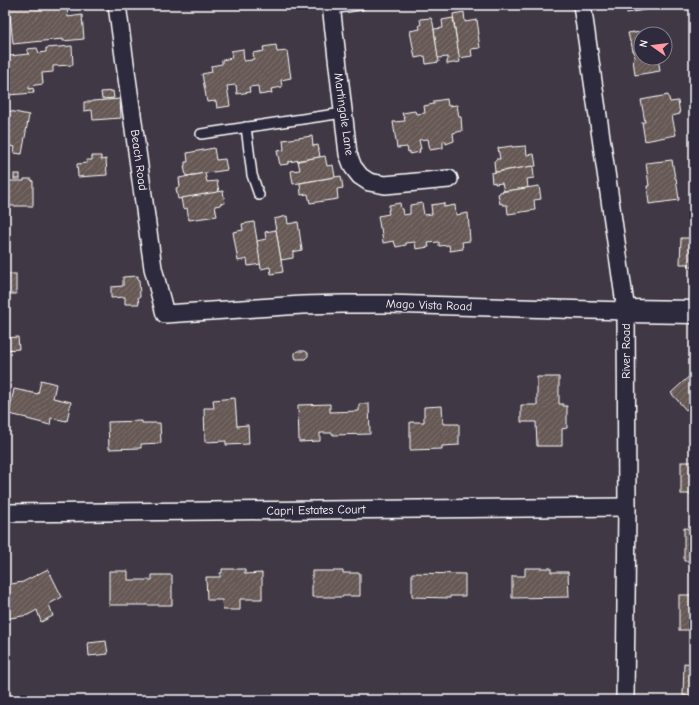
<svg xmlns="http://www.w3.org/2000/svg" width="699" height="705" font-family="'Comic Neue',sans-serif">
<style>
.building{fill:url(#building-hatch);stroke:#fff}
.lines{fill:none;stroke-linecap:round;stroke-linejoin:round}
.lane-casing{stroke:#fff;stroke-width:12}
.street-casing{stroke:#fff;stroke-width:20}
.secondary-casing{stroke:#fff;stroke-width:25}
.lane{stroke:#2f2a3d;stroke-width:9}
.street{stroke:#2f2a3d;stroke-width:17}
.secondary{stroke:#2f2a3d;stroke-width:22}
.labels{text-anchor:middle;stroke-width:3;stroke-linejoin:round;paint-order:stroke}
.street-label{font-size:12px;fill:#fff;stroke:#2f2a3d}
</style>
<defs>
<pattern id="building-hatch" width="6" height="6" patternUnits="userSpaceOnUse"><rect width="6" height="6" fill="#665955"/><path d="M-1 1l2-2M0 6l6-6M5 7l2-2" fill="none" stroke="#7d726e"/></pattern>
</defs>
<rect width="100%" height="100%" fill="#403844"/>
<filter id="ink" filterUnits="userSpaceOnUse"><feTurbulence type="fractalNoise" baseFrequency=".025" numOctaves="2"/><feDisplacementMap in="SourceGraphic" scale="8" xChannelSelector="R" yChannelSelector="G"/><feConvolveMatrix kernelMatrix="1 2 1 2 8 2 1 2 1" color-interpolation-filters="sRGB"/></filter>
<g filter="url(#ink)">
<g class="building">
<path d="M9 5H67L68 17 82 15 84 39 63 41V39L13 44Z"/>
<path d="M626 5H655L656 8 627 13Z"/>
<path d="M464 12 465 22 477 20 479 34H478L480 48 471 49 472 56 459 58 453 14Z"/>
<path d="M431 18 433 23 439 62 426 64 425 56 415 58 410 31 420 29 419 25H421L420 19Z"/>
<path d="M453 18 460 62 447 64V61L448 60V57L438 58 434 29 443 28 442 20Z"/>
<path d="M657 29 658 34H641V58H658L660 71 635 75 633 59 635 58 634 51H633L631 42H630L628 33 634 32V33Z"/>
<path d="M276 45 277 52 287 51 291 78 281 80 282 87 271 89 272 93 259 95 258 86 249 87 250 92 237 94 236 85 227 86 230 106 217 108 216 101 207 102 202 74 212 72 211 66 222 64V60L232 58 231 51 243 49 244 61 252 60V59H254L253 53 264 51 263 47Z"/>
<path d="M72 46 73 65 53 66V72L42 73 43 84 29 86V89L33 88 34 93 8 95 6 98H5V55H7L9 56 29 54 27 49 37 48 39 53 46 52V48Z"/>
<path d="M113 91 114 98 102 99 101 92Z"/>
<path d="M668 95 670 102 678 101 680 114 672 116 676 135 645 141 642 122H645L641 100Z"/>
<path d="M120 99 121 118 93 120 92 110 84 111V102H92V101Z"/>
<path d="M447 99 448 106 457 105 459 117H461L462 131 453 133 454 141 446 144V141H443V148L430 150 428 139 419 140 421 149H419L420 152 410 154V151L408 152 407 147 397 148 393 122 405 121 404 116H403L402 113 415 111 416 114 425 113 424 106 434 104V101Z"/>
<path d="M5 110 29 115 22 154 14 153 15 147 5 145Z"/>
<path d="M312 136 313 146 318 145 320 157 288 162V164L280 165 277 151 284 150 283 140Z"/>
<path d="M512 146V147L526 146 527 155 534 154 536 166 495 172 494 161H496V159H500L498 148Z"/>
<path d="M214 148 216 160 225 159 227 170 186 176 184 166H185V162H188L187 153Z"/>
<path d="M92 156H101V160L106 159 107 175 78 177 77 164 87 163V160H92Z"/>
<path d="M325 156 327 166 333 165 335 177 293 184 291 171 300 170 298 161Z"/>
<path d="M672 160 675 178H676L679 200 649 204 647 186H649L646 163Z"/>
<path d="M533 166 534 178 527 179 528 188 504 191 502 183 495 184V182L492 183 491 173Z"/>
<path d="M205 173 207 182 217 181 219 192 178 199 176 188 180 187 179 178Z"/>
<rect x="14" y="174" width="6" height="5"/>
<path d="M341 176 343 188 337 189 338 199 310 203 308 194 301 195 300 183Z"/>
<path d="M24 179H32V181H33V206H9V200H5V183H9V181H24Z"/>
<path d="M539 186 541 199 534 200 535 210 508 214 507 205H503L502 203 500 204 498 194 500 193V192Z"/>
<path d="M223 191 225 203 220 204V205L215 206 217 216 189 220 187 208 183 209 181 198Z"/>
<path d="M400 203 401 209H402L403 215 410 214V205L422 203 424 215 432 214 431 205 444 203V207L455 205 456 215 468 213 470 241 462 242 463 249 450 251 449 245 439 246V242L428 243 429 247 416 249 415 242 406 243V245L396 247 394 241 383 243 381 228H380L378 216 389 214 388 210H389V205Z"/>
<path d="M287 216 288 224 298 222 302 250 293 252V258L281 260 274 219Z"/>
<path d="M254 222 261 264 248 266 247 259 238 261 233 232 243 230 242 224Z"/>
<path d="M276 230 283 272 271 274 270 267 261 269 257 241 266 239 265 232Z"/>
<path d="M681 238H694V267H689V264H680Z"/>
<rect x="5" y="274" width="11" height="20"/>
<path d="M138 276V280H139L140 297H138L139 304H125V297L111 298V287L123 286V277Z"/>
<path d="M18 337 19 349 5 350V338Z"/>
<path d="M297 351H305L308 353V356L305 359H296L295 357V353Z"/>
<path d="M694 372V403L686 410 671 393Z"/>
<path d="M537 377H559V404H563V406H567V428L562 429V446H537L536 422H521V405H537Z"/>
<path d="M41 380 56 384 53 398 71 402 67 421 51 418 50 425 27 419V418L9 414 14 389 38 394Z"/>
<path d="M235 398 237 426 248 425 249 444 226 445V441L205 442 204 408H214L213 400Z"/>
<path d="M330 404V412L359 411V404H369L370 434 333 435V433H320V441L299 442 298 405Z"/>
<path d="M442 406 443 424H459V445L442 446V449L410 450V422H424V407Z"/>
<path d="M142 421V423H160L161 443 141 444V448L109 449 108 422Z"/>
<rect x="681" y="462" width="13" height="32"/>
<path d="M684 528 694 529V561H684Z"/>
<path d="M525 568H551V572H568L569 597 512 598V576H525Z"/>
<path d="M48 569 62 597 49 604 53 616 41 622 37 610 28 615 5 619V585L23 582Z"/>
<path d="M222 569H245V574L262 573V599H240V610H223L222 600H207L206 577H220V573H222Z"/>
<path d="M109 571H128V580H152V575H172V605H109Z"/>
<path d="M312 571H343V573H360V596H342L343 597H312Z"/>
<path d="M412 573 465 574V596H450V598L412 597Z"/>
<rect x="679" y="595" width="15" height="35"/>
<path d="M106 641 108 654 89 656 88 643Z"/>
<path d="M684 663 694 664V696H683Z"/>
</g>
<g class="lines">
<defs>
<g id="lane">
<path d="M331 9 360 5"/>
<path d="M246 127 252 175 259 195"/>
<path d="M201 134 343 113"/>
</g>
<g id="street">
<path d="M117 5 153 268 165 314 302 305 343 304H386L626 311"/>
<path d="M331 5 348 154 353 167 360 176 369 182 385 185 449 179"/>
<path d="M582 5 626 311 627 507 625 700"/>
<path d="M5 513 627 507"/>
</g>
<path id="secondary" d="M626 311 694 312"/>
</defs>
<use href="#lane" class="lane-casing"/>
<use href="#street" class="street-casing"/>
<use href="#secondary" class="secondary-casing"/>
<use href="#lane" class="lane"/>
<use href="#street" class="street"/>
<use href="#secondary" class="secondary"/>
</g>
</g>
<g class="labels">
<g class="street-label">
<text transform="translate(344 114) rotate(82)" y="4">Martingale Lane</text>
<text transform="translate(139 160) rotate(82)" y="4">Beach Road</text>
<text transform="translate(429 305) rotate(2)" y="4">Mago Vista Road</text>
<text transform="translate(626 351) rotate(-90)" y="4">River Road</text>
<text transform="translate(316 510) rotate(-1)" y="4">Capri Estates Court</text>
</g>
</g>
<rect width="699" height="705" fill="none" stroke="#2f2a3d" stroke-width="20"/>
<rect x="10" y="10" width="679" height="685" fill="none" stroke="#fff" stroke-width="1.5" filter="url(#ink)"/>
<g transform="translate(653 46) rotate(284)"><circle r="19" fill="#2f2a3d" stroke="#827f8b"/>
<path d="M0-3L7 15L0 10L-7 15Z" fill="#ff9aa2"/>
<text y="-6" font-size="11" font-weight="bold" text-anchor="middle" fill="#ffffff">N</text>
</g>
</svg>
